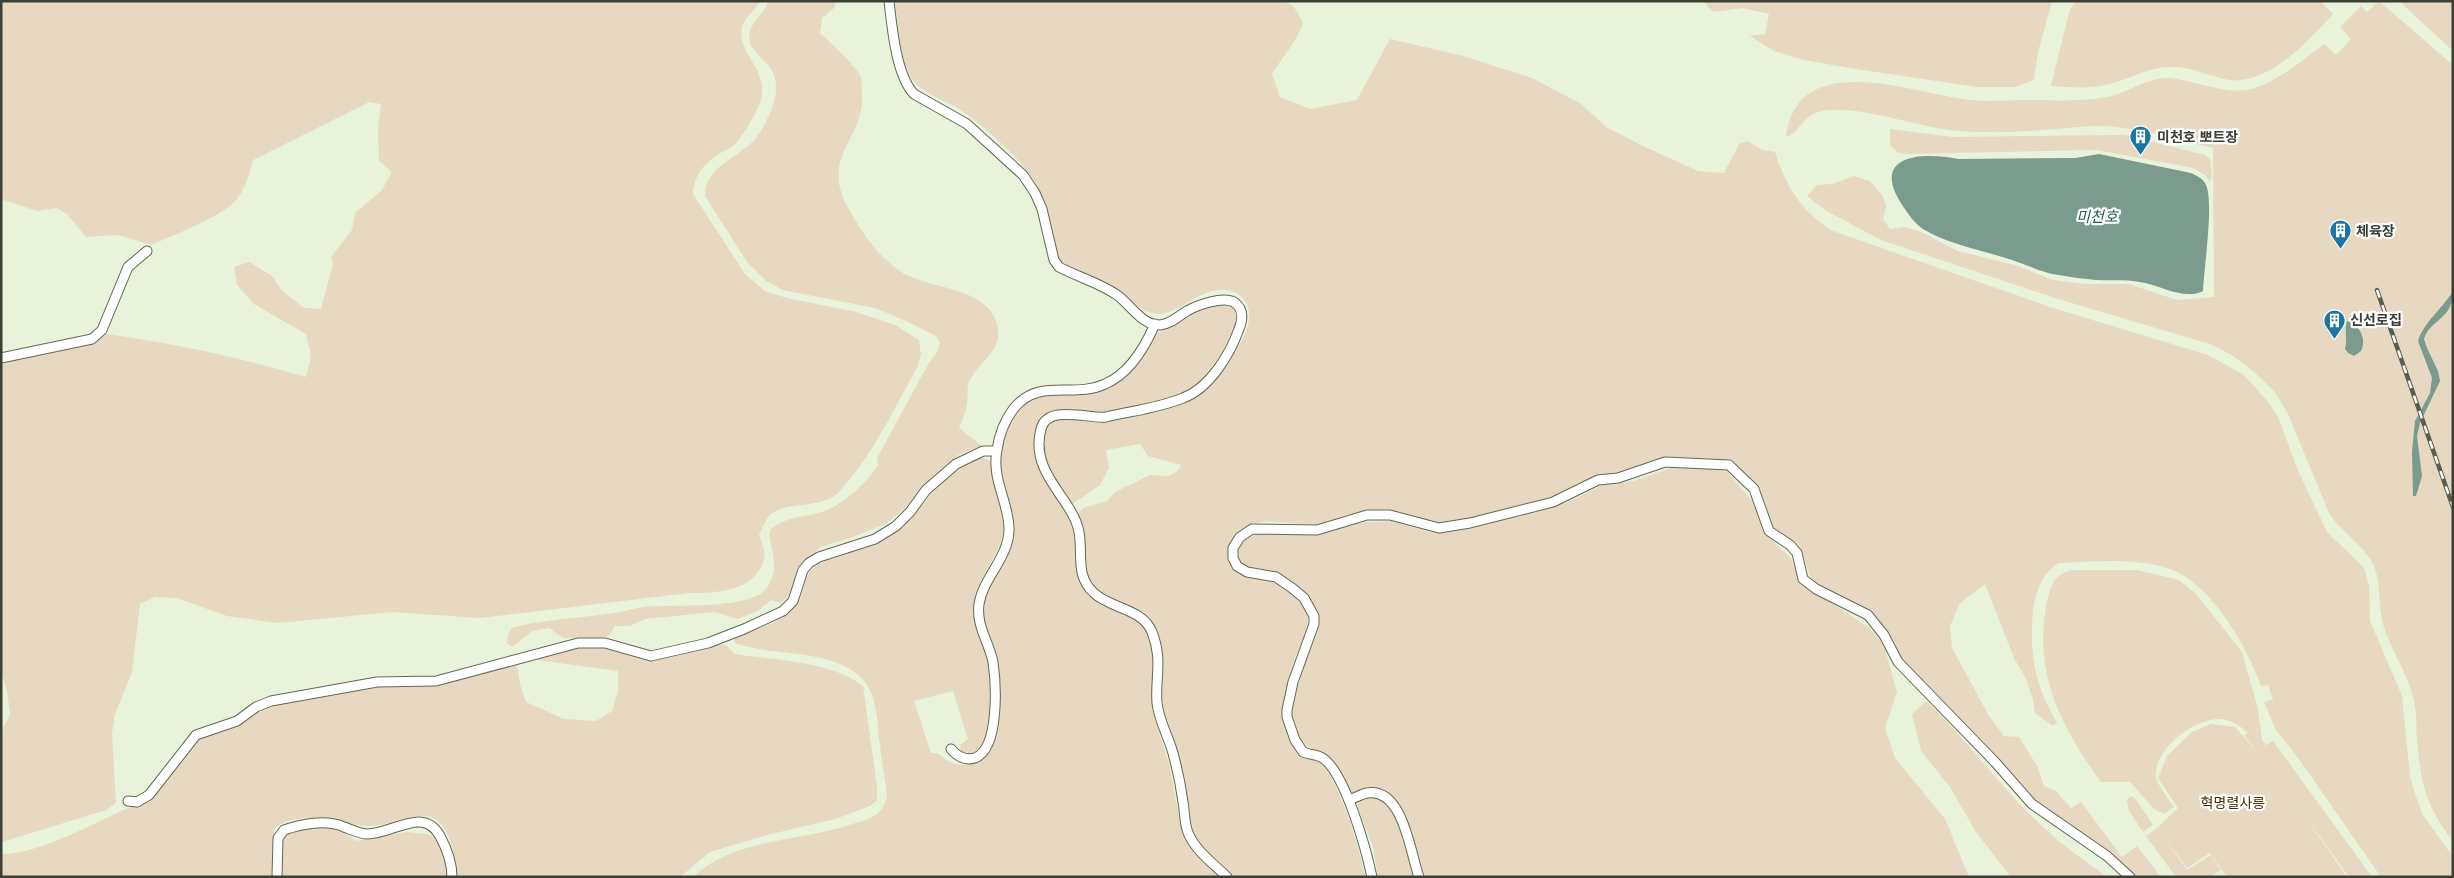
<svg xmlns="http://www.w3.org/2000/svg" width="2454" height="878" font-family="Helvetica,'Noto Sans KR',sans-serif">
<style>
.green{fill:#e7d8c2}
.water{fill:#7b9b8e}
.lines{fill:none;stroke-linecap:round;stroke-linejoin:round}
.minor-casing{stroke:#616854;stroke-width:11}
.minor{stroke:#fff;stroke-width:9}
.rail-casing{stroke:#585d50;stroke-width:4.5}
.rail{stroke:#fff;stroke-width:2.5;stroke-dasharray:8;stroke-linecap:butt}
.labels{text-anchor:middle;stroke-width:4.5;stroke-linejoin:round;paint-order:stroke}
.poi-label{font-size:14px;font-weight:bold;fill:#3b3f35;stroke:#fff;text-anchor:start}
.park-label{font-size:14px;fill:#4a3000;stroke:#fff}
.water-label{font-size:15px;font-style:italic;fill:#22604c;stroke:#fff}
</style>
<rect width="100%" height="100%" fill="#e9f2da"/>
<g class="green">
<path d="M1 1H761C756 8 748 15 744 22 730 51 774 69 759 105 754 117 744 134 735 144 732 148 726 150 722 152 705 162 694 174 693 194L745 274 765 291 787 298 856 312 895 325 919 340 921 355 918 366C894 409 872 456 839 492 821 511 783 499 768 517 765 522 762 529 759 534 761 541 766 552 764 558 757 592 716 593 689 593L480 618 392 612 278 623 227 616 177 598 155 597 140 604 132 672 115 714 112 733 116 803 106 810 2 842 1 731 10 715 7 690 1 672V362L94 343 106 334C174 343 241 358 306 377L311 356 306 334 254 304 237 285 234 267 249 262 272 276 282 291 304 308 321 309 333 264 331 257 352 230 355 213 382 190 392 172 379 161 378 128 381 104 369 102 253 160C249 173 246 188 237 199 224 216 171 236 151 245L118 235 86 237 67 214 57 208 37 211 1 199Z"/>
<path d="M769 1H836L834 8 822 18 820 33C829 42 857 67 861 77 862 81 861 88 862 92 866 141 816 156 851 213 861 230 874 251 890 263 895 268 902 273 909 276 936 289 993 289 998 329 1001 354 975 364 968 384 967 390 968 397 967 403 966 412 962 420 959 428L982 446 962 453 948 463 904 509 887 523 853 537 821 547 797 568 793 591 781 603 771 600 758 611 737 619 715 612 645 619 630 626H615L610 635 600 638H563L549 628 532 631 513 647 507 643 508 635 512 628C543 619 574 619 606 614 619 613 631 609 644 607 671 604 750 610 766 589 780 571 772 553 769 534L771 529C791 515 801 518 822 512 842 506 868 482 878 465L877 458 929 363 936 354 940 343 936 336 906 321 875 308 783 290 766 281 747 262 705 196C703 167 740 158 756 138 762 130 768 118 772 108 789 62 749 60 749 37 749 24 764 13 769 1Z"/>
<path d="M895 1H1283L1294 7 1303 22C1296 44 1284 54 1272 74L1280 97 1310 109 1357 100 1390 39 1463 56 1532 78 1581 104 1606 127 1645 147 1698 171 1724 173 1739 144 1747 141 1763 150 1775 152C1786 186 1801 212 1833 231L2053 308 2208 355 2244 375 2269 403 2278 417 2299 473 2327 532 2364 568 2369 586 2370 621 2402 696 2410 776 2414 791 2423 815 2453 857V877H2381L2299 759 2276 730 2264 702 2273 699 2268 685 2261 686C2248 649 2214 589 2177 572 2142 556 2096 562 2059 563 2026 580 2029 646 2037 677 2041 693 2049 709 2057 723L2053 726 2035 713 2033 699 2026 679 2014 658 1985 584 1960 603 1950 626 1952 648 1989 716 2004 736 2019 737 2037 766 2044 786 2056 791 2071 808 2081 802 2122 857 2137 846 2161 877H2134L2037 804 1932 689 1905 664 1880 621 1873 612 1819 586 1810 576 1802 551 1771 525 1764 499 1756 486 1734 462 1708 458H1665L1615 475 1594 476 1568 492 1554 496 1471 519 1439 524 1393 511 1375 510 1346 515 1315 525 1268 521 1253 523 1241 529 1232 539 1228 555 1235 569C1248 573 1263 576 1275 583 1286 589 1300 599 1306 611 1312 624 1303 639 1298 651 1284 686 1275 720 1298 753 1305 756 1314 757 1319 762 1340 779 1359 850 1366 877H1233L1205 852 1189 825 1179 761 1160 707 1162 676 1161 660 1147 619 1142 613C1128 605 1110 599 1097 589 1080 577 1080 535 1077 515L1083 508 1107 501 1115 492 1150 475 1168 476 1178 471 1181 465 1148 456 1140 444 1106 450 1109 468 1100 485 1071 505C1058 484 1020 429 1060 417 1102 415 1171 421 1204 390 1211 383 1216 374 1222 366 1231 356 1244 341 1247 328 1251 315 1250 302 1238 294 1210 278 1183 312 1160 314 1155 314 1150 312 1145 311L1062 262 1057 256C1051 233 1048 207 1037 186 1023 160 987 129 962 111 946 100 924 95 912 79 900 63 898 22 895 1Z"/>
<path d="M1703 1H2052L2038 52 2034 80 2015 87H1977L1856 69 1804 60 1774 51 1750 36 1765 34 1769 14 1743 8 1713 12Z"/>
<path d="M2076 1H2324L2322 3 2333 14C2310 39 2269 85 2230 80 2211 77 2191 66 2171 67 2147 67 2127 81 2105 85 2087 89 2069 87 2051 86L2070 9Z"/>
<path d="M2379 1 2453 65V841C2425 805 2421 783 2417 739 2416 728 2417 716 2415 705 2409 674 2392 653 2383 624 2378 607 2381 589 2376 572 2369 547 2342 534 2329 513L2288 414 2274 391 2252 370 2233 356 2213 345 2055 298 1881 240 1825 210 1807 196 1817 185 1832 184 1854 176 1870 181 1883 196 1886 206 1883 219 1890 229 1906 227 1921 232 1958 251 2015 265 2053 280 2086 284H2129L2177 300 2214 297 2213 148C2181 140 2148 130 2116 127 2091 124 2065 129 2040 130 2011 133 1978 133 1949 130 1914 125 1862 107 1829 110 1801 112 1803 131 1786 137 1788 117 1798 97 1817 89 1861 70 1925 95 1971 100 1988 102 2007 100 2024 100 2051 100 2081 102 2107 97 2128 93 2147 77 2169 78 2196 80 2228 97 2255 88 2281 79 2303 60 2324 44L2336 55 2351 39 2340 27 2361 6 2367 12Z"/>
<path d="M2399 1H2453V51Z"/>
<path d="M1890 129 1953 137 2125 135 2205 155 2210 159 2212 176 2210 182 2205 175 2193 168 2097 150 1905 154 1897 152 1890 145Z"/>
<path d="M1223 303 1233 306 1237 311 1234 330 1220 356 1197 385 1183 393 1150 403 1105 412 1058 410 1047 413 1038 423 1036 443 1038 459 1045 479 1062 505 1074 532 1080 580 1140 620 1149 636 1153 655V713L1169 764 1182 833 1193 850 1220 877H693C734 838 798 842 849 825 858 822 870 820 877 814 883 810 884 804 887 798 886 780 881 762 880 744 875 698 876 674 826 659 796 651 764 653 735 643L733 638C755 628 784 625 798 602 808 584 799 577 819 564 826 560 835 558 843 555 868 546 894 537 912 517 925 501 959 456 982 458 995 459 993 474 994 482 995 499 1006 518 1003 534 998 559 976 578 974 603 971 624 984 642 989 661 993 681 993 726 984 743 980 749 975 752 969 755L961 753 960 745 968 739 953 691 914 701 931 753C939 753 939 754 945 759 963 771 975 762 990 751 1001 719 1004 680 994 647 989 633 982 623 983 608 985 579 1013 556 1014 527 1014 521 1011 514 1010 509 1004 478 993 455 1009 425 1013 417 1018 409 1025 403 1049 384 1081 406 1110 384 1123 375 1137 364 1146 351 1149 346 1151 338 1155 334 1159 331 1165 330 1169 328 1188 318 1201 306 1223 303Z"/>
<path d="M1676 466 1710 468 1726 471 1756 505 1769 538 1791 558 1799 581 1868 627 1883 642 1897 692 1885 728 1895 758 1945 819 1969 877H1425L1396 799 1385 790 1375 788 1349 794 1316 751 1299 740 1293 725 1291 711 1317 617C1313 595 1291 579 1271 572 1263 569 1253 570 1245 565 1239 562 1238 558 1236 553L1244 540 1266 531 1319 535 1358 523 1392 521 1430 532 1455 530 1569 502 1602 485 1634 481Z"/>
<path d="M2072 570H2137L2179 580 2196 594 2242 652 2258 709 2262 740 2266 745 2257 751 2273 741 2372 877H2349L2299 808 2347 877H2227L2210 853 2187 868 2157 828 2178 808 2158 778 2167 756 2192 732 2211 724 2235 727 2257 752 2244 735 2248 733C2239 725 2232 720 2220 719 2195 718 2153 749 2156 777 2158 786 2168 798 2174 807L2164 814 2154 809 2130 782H2101C2062 728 2034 675 2046 607 2050 588 2052 575 2072 570Z"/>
<path d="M718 644 727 646 734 654C774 660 831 661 863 686L877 786V800L870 806 835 819 767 835 710 852 680 877H457C456 860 452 835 439 822 423 806 392 826 373 826 342 827 304 807 275 828L272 846 273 877H1V854C38 855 96 822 130 807 165 799 172 766 195 743 206 732 224 731 238 725 249 719 259 711 271 706L381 685H441L517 665 520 684 526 702 564 719 596 721 612 711 618 691V671L537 660 541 655 567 648 594 645 643 660 669 658Z"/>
<path d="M1926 701C1971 743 2005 795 2052 835 2069 851 2089 863 2107 877H2011L1976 832 1950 787 1921 751 1912 714Z"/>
<path d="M1369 795C1373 795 1378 795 1381 797 1397 806 1408 859 1414 877H1378L1373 847 1357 805 1359 798Z"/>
<path d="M2130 796 2135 798 2153 825 2143 832 2129 811 2127 800Z"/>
<path d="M321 827 340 830 356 841 407 832 434 835 443 853 448 877H281C281 837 275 829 321 827Z"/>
<path d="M2157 828 2187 870 2211 855 2221 870 2210 877H2176L2146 836Z"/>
</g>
<g class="water">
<path d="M2099 154 2191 173C2197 176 2203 178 2206 185 2214 202 2204 268 2203 291 2185 300 2163 287 2145 283 2128 279 2113 281 2096 280 2084 279 2071 277 2059 275 2042 273 2028 265 2012 260 1983 250 1949 245 1923 229 1915 224 1906 211 1901 203 1870 154 1924 152 1958 159L2075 158Z"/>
<path d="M2453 291C2453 320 2430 319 2424 339L2427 348 2438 371 2440 381 2420 423 2417 436 2422 476 2416 496H2413L2412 452 2415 421 2430 393 2432 378 2418 341C2424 322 2443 308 2453 291Z"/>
<path d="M2347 321C2360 324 2367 340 2361 351L2354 356 2348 353 2345 349C2348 338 2344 332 2347 321Z"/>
</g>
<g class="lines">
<defs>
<g id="minor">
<path d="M889 1C892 27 896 75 914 94L967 124 1023 175 1035 193 1042 209 1054 260 1059 267C1078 277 1100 283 1117 295 1131 305 1141 325 1160 325 1171 324 1178 316 1187 311 1197 305 1223 296 1234 302 1244 309 1243 319 1239 329 1230 354 1210 388 1183 398 1159 408 1131 411 1106 417 1089 419 1047 404 1041 429 1029 474 1073 498 1079 532 1083 554 1075 576 1094 593 1111 609 1142 608 1152 632 1163 660 1155 677 1157 703 1159 722 1170 739 1174 757 1178 772 1181 787 1183 802 1185 813 1184 825 1189 835 1197 852 1214 864 1227 877"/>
<path d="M1 358 92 339 102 330 128 267 147 251"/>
<path d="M951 749C957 756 965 761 975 758 1000 748 996 683 993 662 989 642 976 626 979 604 983 578 1008 558 1009 531 1010 504 991 480 997 450 999 435 1005 420 1014 408 1040 377 1073 399 1105 384 1129 374 1145 347 1155 324"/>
<path d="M1349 800C1355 798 1361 794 1367 793 1403 787 1410 852 1419 877"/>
<path d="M128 801 137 802 149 795 196 735 237 721 256 707 271 701 377 682 436 681 578 643H605L651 656 708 643 744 629 783 611 793 601 803 570 809 563 819 557 875 539 896 526 910 512 926 490 956 464 983 451H996"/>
<path d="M277 877 278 838 284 830C301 824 326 819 344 827 352 830 358 833 366 834 392 835 423 805 440 836 447 849 452 863 452 877"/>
<path d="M1372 877C1366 849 1346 776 1324 759 1318 754 1310 755 1303 752L1295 740 1287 717V710L1293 682 1314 624V616L1304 598 1292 588 1276 577 1247 572 1237 566 1233 558V548L1240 537 1252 529 1317 530 1367 515H1390L1439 528 1470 523 1553 502 1598 480 1618 478 1665 462 1729 465 1754 489 1769 531 1790 545 1797 553 1803 579 1816 589 1868 615 1884 635 1898 662 1995 762 2032 804 2107 856 2130 877"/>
</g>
</defs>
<use href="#minor" class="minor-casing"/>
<use href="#minor" class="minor"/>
<defs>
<path id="rail" d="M2377 290 2453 507"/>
</defs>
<use href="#rail" class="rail-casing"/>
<use href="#rail" class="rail"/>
</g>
<defs>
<symbol id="building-pin" viewBox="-11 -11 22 30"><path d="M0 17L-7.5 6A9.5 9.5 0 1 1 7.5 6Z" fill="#1c76a4" stroke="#fff"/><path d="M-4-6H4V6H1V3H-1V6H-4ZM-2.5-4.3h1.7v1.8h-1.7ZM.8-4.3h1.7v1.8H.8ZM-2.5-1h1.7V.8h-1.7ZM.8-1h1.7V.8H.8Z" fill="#fff"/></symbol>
</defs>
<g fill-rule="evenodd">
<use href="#building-pin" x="2128" y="124" width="25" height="34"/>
<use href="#building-pin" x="2328" y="218" width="25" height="34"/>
<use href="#building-pin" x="2322" y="308" width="25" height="34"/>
</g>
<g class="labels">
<g class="poi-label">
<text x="2157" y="142">미천호 뽀트장</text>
<text x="2356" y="236">체육장</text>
<text x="2350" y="325">신선로집</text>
</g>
<g class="park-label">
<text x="2233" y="808">혁명렬사릉</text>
</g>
<g class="water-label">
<text x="2097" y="222">미천호</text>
</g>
</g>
<rect width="2454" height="878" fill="none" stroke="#3b3f35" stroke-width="5"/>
</svg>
